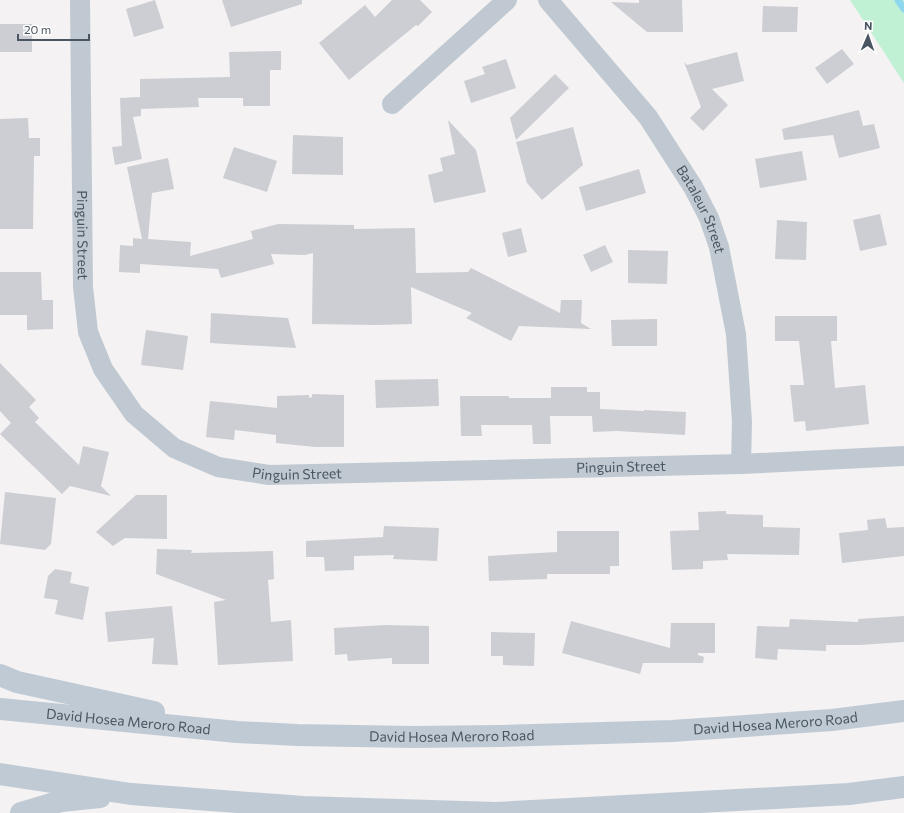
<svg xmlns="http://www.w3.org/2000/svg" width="904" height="813" font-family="Commissioner,sans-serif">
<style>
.green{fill:#c1f1d5}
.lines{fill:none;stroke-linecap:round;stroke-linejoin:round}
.stream{stroke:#8ed8ee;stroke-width:7}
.building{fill:#ccced4}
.street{stroke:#c0c9d1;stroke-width:20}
.secondary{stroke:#c0cad5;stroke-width:22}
.labels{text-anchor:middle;stroke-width:3;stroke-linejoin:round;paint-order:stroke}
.street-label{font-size:14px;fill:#495560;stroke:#fff}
</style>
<rect width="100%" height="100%" fill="#f4f2f2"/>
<path class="green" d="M850 0H904V83Z"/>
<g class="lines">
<path class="stream" d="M898 0 904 9"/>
</g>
<g class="building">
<path d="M155 0 164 28 134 37 126 9Z"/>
<path d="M222 0H302V4L231 27Z"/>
<path d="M392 0H420L432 12 418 26 416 25 349 80 319 43 365 5 375 17Z"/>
<path d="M639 0H682L683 32H647L611 2 639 3Z"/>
<path d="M763 6 798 7 797 32H762Z"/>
<rect x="0" y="24" width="32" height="28"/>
<path d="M842 49 854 64 827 84 815 68Z"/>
<path d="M281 51V70H270V106H243V98H198L199 107 141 109V116L133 117 142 159 115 165 112 147 122 146 120 98 140 97V79L230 77 229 52Z"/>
<path d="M737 52 744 81 712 89 728 105 703 131 690 118 701 107 684 62 687 65Z"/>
<path d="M506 59 516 88 471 103 464 81 485 74 482 67Z"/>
<path d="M555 74 569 88 516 140 510 118Z"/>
<path d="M859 110 863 126 874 124 880 148 839 158 833 135 784 140 782 129Z"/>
<path d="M28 118 29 138H40V156H34L33 229H0V119Z"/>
<path d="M448 120 476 150 486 192 434 203 428 175 443 171 440 158 455 154Z"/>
<path d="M573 127 583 165 542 200 527 183 516 142Z"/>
<path d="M293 135 343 137V175L292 174Z"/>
<path d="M234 147 277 161 267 192 223 178Z"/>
<path d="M802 151 807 180 760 188 755 159Z"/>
<path d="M168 158 174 189 152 193 148 239 191 242 190 256 253 239 251 231 278 224 354 225V229L415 228 416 273 468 272 471 268 560 313 561 300H582L581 323 591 329 519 326 511 341 466 318 472 313 411 287 412 324 375 325 312 324 313 253 305 255 271 254 274 264 221 278 218 269 140 264V273L119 272 120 245 133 246V238L142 239 127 167Z"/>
<path d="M639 169 646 193 586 211 579 187Z"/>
<path d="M880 214 887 245 860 251 853 220Z"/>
<path d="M777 220 807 222 806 260 775 259Z"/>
<path d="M521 228 527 252 508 257 502 233Z"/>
<path d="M605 245 613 262 591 272 583 255Z"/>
<path d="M628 250 668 251 667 284 628 283Z"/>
<path d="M0 272H41L42 300H53V329L27 330V315H0Z"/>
<path d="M211 313 288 318 296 348 210 343Z"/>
<path d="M775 316H837V341H831L835 388 865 385 869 424 806 431 805 421 794 422 790 385H804L799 341H775Z"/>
<path d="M657 319V346H612L611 320Z"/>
<path d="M146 330 188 336 183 370 141 365Z"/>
<path d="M0 363 36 400 29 407 39 418 35 422 79 465 83 446 109 452 101 486 111 496 70 486 62 494 0 434 11 423 0 411Z"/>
<path d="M438 379 439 406 376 408 375 380Z"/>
<path d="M551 387H587V392H600V409L644 411V410L686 412 685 435 617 431 593 432 592 416H550L551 444H533L532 425H481L482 436H461L460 396H509V398H551Z"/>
<path d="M312 394 344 395V447H315L276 443V435L235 430 234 440 206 437 210 401 277 408V396L309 395V398L312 397Z"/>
<path d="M5 492 56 498 51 544 45 550 0 544Z"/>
<path d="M136 495H167V539L125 538 113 546 96 532Z"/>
<path d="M726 511V514L763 515V527L800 528 799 555 727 554 728 560 703 561V569L672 570 670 531 699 530 698 512Z"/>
<path d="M885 518 887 528 904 527V556L842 563 839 533 868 530 867 520Z"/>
<path d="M384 526 439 528 437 561 393 559 394 555 354 556V570L325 571 324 557H306V541L383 537Z"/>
<path d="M557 531H619V566H610V574H547V579L489 581 488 556 557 552Z"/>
<path d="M157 549 192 550 191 553 273 551 274 579 268 580 271 622 291 620 293 661 218 665 214 602 226 600 156 574Z"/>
<path d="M55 569 72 572 70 583 89 587 83 620 55 614 58 600 44 598 48 576Z"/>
<path d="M172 606 178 665 152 664 154 638 108 642 105 612Z"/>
<path d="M904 616V642L860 645H826V651L778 649 777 660 755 658 757 626 789 627 790 619 858 622V619Z"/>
<path d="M571 621 670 648 671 623H715V653H698V655L704 657 703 663H643L640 674 562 653Z"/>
<path d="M385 625 429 626V664H392V658L348 661 347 654 335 655 334 628Z"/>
<path d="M491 632 535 633 534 666 503 665V656H491Z"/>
</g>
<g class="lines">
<g class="street">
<path id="s1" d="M80 0 83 287 88 332 103 369 134 414 174 448 218 467 269 475 741 464 904 456"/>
<path id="s2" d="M548 0 648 117 693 187 709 218 719 247 736 334 742 422 741 464"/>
<path d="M392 104 507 0"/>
</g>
<g class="secondary">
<path d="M0 675 17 682 154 712"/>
<path id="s3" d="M0 709 237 732 297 735 413 737 499 736 672 731 832 720 904 711"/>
<path d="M0 774 131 794 303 807 495 813"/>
<path d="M21 813 61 801 100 797"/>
<path d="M496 813 849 794 904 787"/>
</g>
</g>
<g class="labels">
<g class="street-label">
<text dy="5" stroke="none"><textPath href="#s2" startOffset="261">Bataleur Street</textPath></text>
<text dy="5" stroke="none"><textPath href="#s1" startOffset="235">Pinguin Street</textPath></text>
<text dy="5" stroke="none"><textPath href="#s1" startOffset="931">Pinguin Street</textPath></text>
<text dy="5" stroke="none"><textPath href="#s1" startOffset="607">Pinguin Street</textPath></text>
<text dy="5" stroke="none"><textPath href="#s3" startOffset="129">David Hosea Meroro Road</textPath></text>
<text dy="5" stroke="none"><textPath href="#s3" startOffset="777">David Hosea Meroro Road</textPath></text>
<text dy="5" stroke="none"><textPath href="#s3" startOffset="453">David Hosea Meroro Road</textPath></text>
</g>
</g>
<g transform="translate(868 36) rotate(2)" stroke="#ffffff" stroke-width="3" paint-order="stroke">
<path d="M0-3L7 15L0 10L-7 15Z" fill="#495560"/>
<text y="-6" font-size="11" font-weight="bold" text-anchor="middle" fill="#495560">N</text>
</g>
<path d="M18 34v6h71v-6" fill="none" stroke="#495560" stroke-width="2"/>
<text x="24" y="34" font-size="12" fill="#495560" stroke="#ffffff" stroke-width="3" paint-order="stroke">20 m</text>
</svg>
